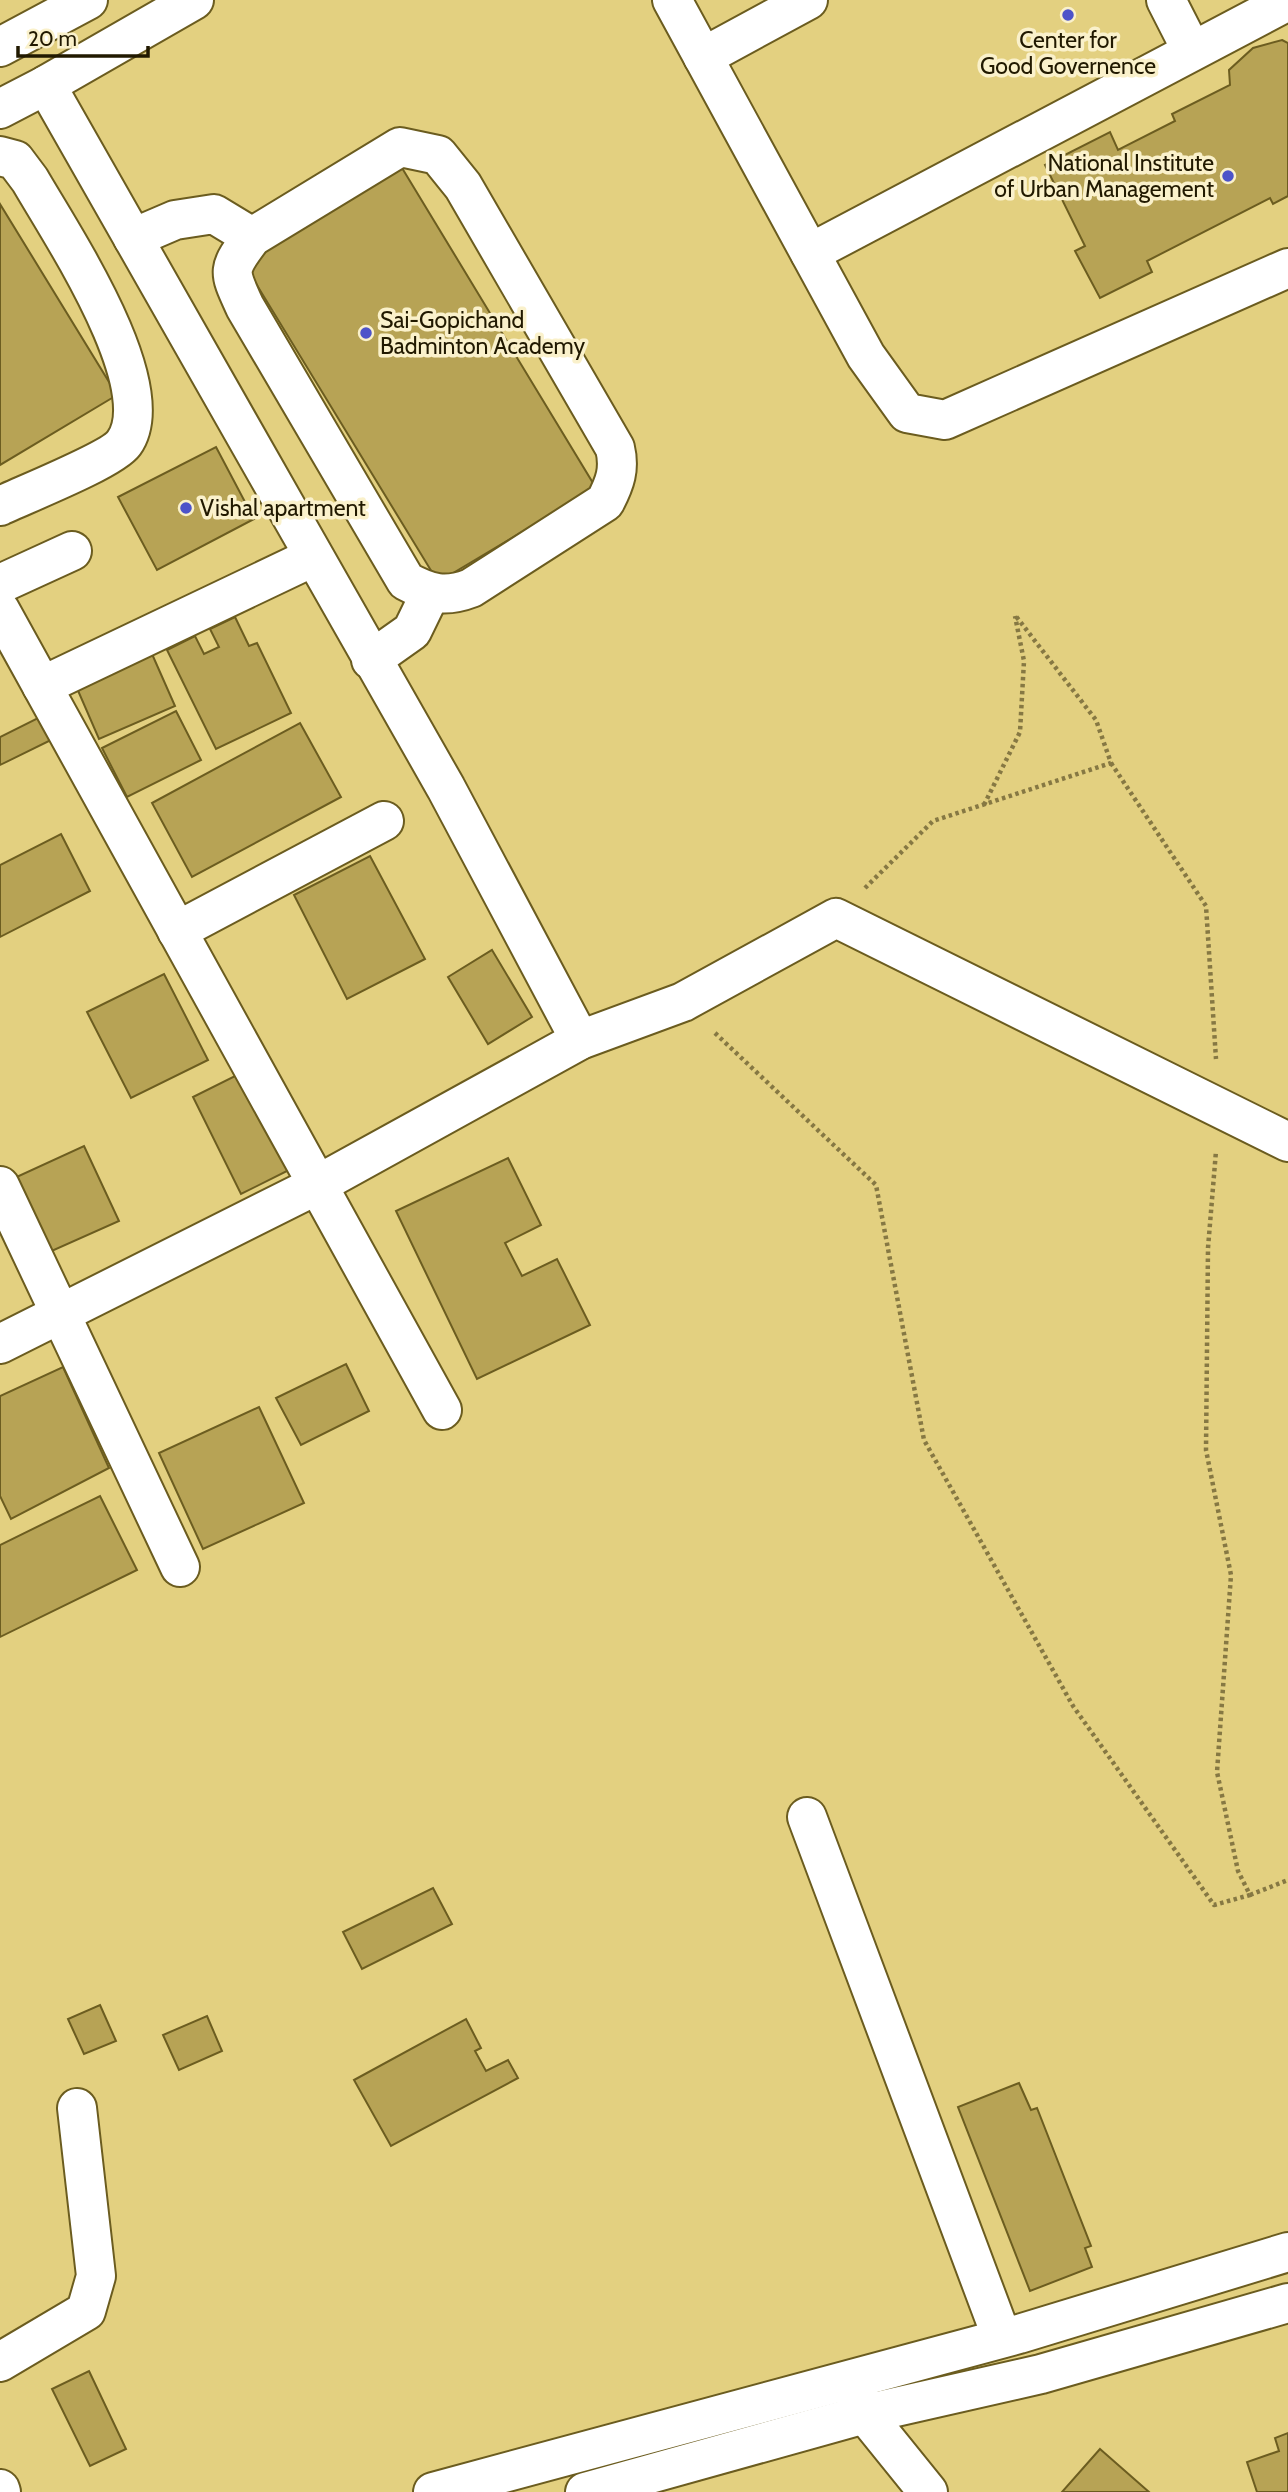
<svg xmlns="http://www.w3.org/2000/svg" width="1288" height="2492" font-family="Cabin,sans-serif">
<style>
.building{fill:#b7a355;stroke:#6c5d20;stroke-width:2}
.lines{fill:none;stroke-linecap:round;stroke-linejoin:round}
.minor-casing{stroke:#6b5c1f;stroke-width:42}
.major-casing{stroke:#6b5c1f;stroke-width:42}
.highway-casing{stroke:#6b5c1f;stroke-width:42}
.path{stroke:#867843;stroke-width:4.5;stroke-dasharray:3.5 3.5;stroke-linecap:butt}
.minor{stroke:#fff;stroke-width:38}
.major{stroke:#fff;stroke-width:38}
.highway{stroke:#fff;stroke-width:38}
.poi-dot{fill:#4d53c9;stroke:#faf1cb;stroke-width:2.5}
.labels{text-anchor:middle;stroke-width:7;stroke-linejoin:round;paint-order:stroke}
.poi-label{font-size:23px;fill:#211900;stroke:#faf1cb;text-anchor:start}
</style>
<rect width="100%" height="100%" fill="#e3d080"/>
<g class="building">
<path d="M1282 40 1288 43V196L1273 204 1270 198 1147 261 1152 272 1100 298 1075 251 1085 246 1045 165 1110 132 1118 150 1175 121 1172 114 1230 85 1229 70 1253 48Z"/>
<path d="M399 163 596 488 438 582 241 259Z"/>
<path d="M0 204 117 395 0 465Z"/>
<path d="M216 447 254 519 157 570 118 497Z"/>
<path d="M235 617 249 646 257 643 291 713 216 749 167 650 195 636 204 654 219 647 210 629Z"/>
<path d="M152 654 175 706 99 739 76 686Z"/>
<path d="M176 711 201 760 127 797 102 748Z"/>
<path d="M40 717 51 740 0 765V737Z"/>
<path d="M300 723 341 797 192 877 152 803Z"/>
<path d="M61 834 90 891 0 937V865Z"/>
<path d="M370 856 425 959 347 999 294 895Z"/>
<path d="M492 950 532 1017 488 1044 448 977Z"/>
<path d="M164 974 208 1060 131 1098 87 1012Z"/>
<path d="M245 1071 293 1168 241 1194 193 1097Z"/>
<path d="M84 1146 119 1221 45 1254 10 1180Z"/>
<path d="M508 1158 541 1225 505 1243 522 1276 557 1259 590 1325 477 1379 396 1211Z"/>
<path d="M346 1364 369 1411 301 1445 276 1398Z"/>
<path d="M63 1367 109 1468 11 1519 0 1496V1396Z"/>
<path d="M259 1407 304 1503 203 1549 159 1453Z"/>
<path d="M100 1496 137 1570 0 1637V1545Z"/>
<path d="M433 1888 452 1924 362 1969 343 1932Z"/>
<path d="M100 2005 116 2041 84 2054 68 2019Z"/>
<path d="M207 2016 222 2051 179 2070 163 2035Z"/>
<path d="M466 2019 481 2048 475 2051 486 2071 508 2060 518 2078 391 2146 354 2080Z"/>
<path d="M1019 2083 1031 2110 1037 2108 1091 2246 1085 2248 1092 2267 1030 2291 958 2107Z"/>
<path d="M89 2371 126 2449 90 2466 52 2389Z"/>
<path d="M1288 2433V2492H1257L1247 2462 1279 2451 1275 2438Z"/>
<path d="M1100 2449 1149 2492H1062Z"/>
</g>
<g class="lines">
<defs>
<g id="minor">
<path d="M194 0 46 85 446 788 580 1040"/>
<path d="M672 0 866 356 907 413 945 420 1288 268"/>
<path d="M1166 0 1192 51"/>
<path d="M703 57 808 0"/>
<path d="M0 109 46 85"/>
<path d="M400 147 438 155 463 186 615 448C620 469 615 483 605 502L471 588C445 598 430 594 406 581L245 307C228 270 227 270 252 237Z"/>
<path d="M0 156 15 160 30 180C60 232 164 387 124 443 112 460 23 495 0 506"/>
<path d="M133 238 175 220 214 214 252 237"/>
<path d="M810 253 1288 1"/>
<path d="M0 584 72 551"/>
<path d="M0 610 442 1410"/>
<path d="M371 660 412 631 430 594"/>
<path d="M42 686 313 557"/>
<path d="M177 931 384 821"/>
<path d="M0 1186 180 1567"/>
<path d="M0 1344 317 1185 580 1040 683 1002 836 918 1288 1142"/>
<path d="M807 1817 1002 2338"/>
<path d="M0 2362 86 2311 96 2276 77 2108"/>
<path d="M856 2392 865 2414 928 2492"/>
<path d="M433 2492 1019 2334 1288 2252"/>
<path d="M585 2492 865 2414 1041 2374 1288 2303"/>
</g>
<path id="major" d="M0 2489 1 2492"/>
<path id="highway" d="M0 47 88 0"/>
</defs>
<use href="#minor" class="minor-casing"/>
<use href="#major" class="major-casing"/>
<use href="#highway" class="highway-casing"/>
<g class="path">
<path d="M1111 763 1206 906 1216 1059"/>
<path d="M984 805 1020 732 1024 661 1015 616"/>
<path d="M865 888 933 821 1111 763 1096 720 1015 615"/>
<path d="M715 1033 876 1185 924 1440 1073 1706 1214 1905 1250 1895 1238 1871 1217 1772 1231 1575 1206 1450 1208 1248 1216 1151"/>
<path d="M1250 1895 1288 1880"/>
</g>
<use href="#minor" class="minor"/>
<use href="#major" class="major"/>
<use href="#highway" class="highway"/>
</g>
<g class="poi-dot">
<circle cx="1068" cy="15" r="7"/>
<circle cx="1228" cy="176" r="7"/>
<circle cx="366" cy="333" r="7"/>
<circle cx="186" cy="508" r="7"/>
</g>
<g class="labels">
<g class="poi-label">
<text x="1068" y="48" text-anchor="middle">Center for<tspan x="1068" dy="26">Good Governence</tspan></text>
<text x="1214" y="171" text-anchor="end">National Institute<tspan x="1214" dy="26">of Urban Management</tspan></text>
<text x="380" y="328">Sai-Gopichand<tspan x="380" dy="26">Badminton Academy</tspan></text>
<text x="200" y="516">Vishal apartment</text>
</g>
</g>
<path d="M18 46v10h130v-10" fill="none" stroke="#211900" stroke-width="3.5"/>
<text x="28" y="46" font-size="21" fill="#211900" stroke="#faf1cb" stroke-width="5" paint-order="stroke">20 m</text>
</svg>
